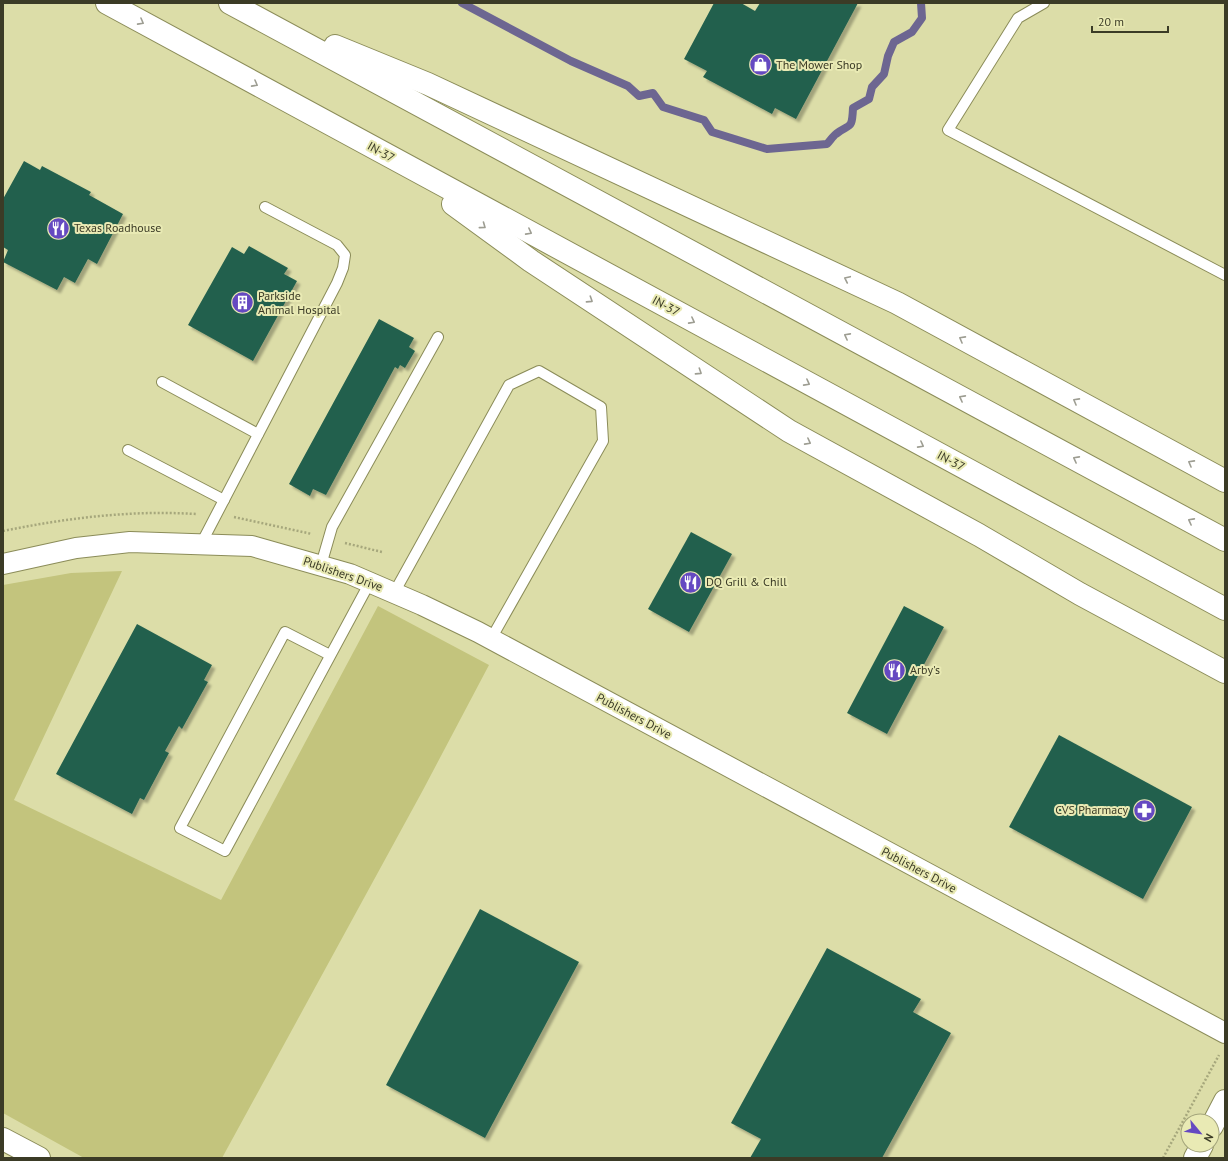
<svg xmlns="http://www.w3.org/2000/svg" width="1228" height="1161" font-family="'PT Sans',sans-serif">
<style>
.green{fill:#c3c47d}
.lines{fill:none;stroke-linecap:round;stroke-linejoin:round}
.stream{stroke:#6d6691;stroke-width:8}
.building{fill:#24604d;filter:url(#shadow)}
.service-casing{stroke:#8b8c59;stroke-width:12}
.minor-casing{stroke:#8b8c59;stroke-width:22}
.tertiary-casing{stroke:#8b8c59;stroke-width:24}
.motorway-casing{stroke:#8b8c59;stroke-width:24}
.path{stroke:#a6a77c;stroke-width:2.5;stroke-dasharray:2 2;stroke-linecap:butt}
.service{stroke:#fff;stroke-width:10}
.minor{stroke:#fff;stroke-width:20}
.tertiary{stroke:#fff;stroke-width:22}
.motorway{stroke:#fff;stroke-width:22}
.oneway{stroke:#9d9d92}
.labels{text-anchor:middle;stroke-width:4;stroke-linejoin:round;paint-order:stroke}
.poi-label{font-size:12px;fill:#3b3b26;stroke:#e9eab4;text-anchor:start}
.street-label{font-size:12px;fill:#3b3b26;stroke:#e9eab4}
</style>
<defs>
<filter id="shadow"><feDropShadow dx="3.5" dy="3.5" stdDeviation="1" flood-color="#0004"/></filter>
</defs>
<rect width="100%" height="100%" fill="#dcdda8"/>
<path class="green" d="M122 571 14 800 221 900 378 606 489 665 423 790 222 1158H84L3 1113V585L71 573Z"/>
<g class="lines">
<path class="stream" d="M462 3 571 61 628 86 639 96 653 93 663 107 704 120 712 132 767 149 827 144C830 141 833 136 836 134 850 123 852 131 853 108L869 99 872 87 884 74 888 56 894 42 912 32 922 18 921 3"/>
</g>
<g class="building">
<path d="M714 3H741L755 11 760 3H858L796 119 775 108 772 114 703 77 707 71 684 59Z"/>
<path d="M24 161 40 170 42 166 91 192 89 195 123 214 97 264 88 259 75 283 64 277 57 290 3 262 8 250 3 247V199Z"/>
<path d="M249 246 288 268 284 274 297 281 253 361 188 325 232 247 244 254Z"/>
<path d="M379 319 414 338 409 347 415 351 405 368 400 365 398 369 395 367 326 495 313 489 310 496 289 484Z"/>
<path d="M691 532 732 554 689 632 648 609Z"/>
<path d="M904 606 944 627 887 734 847 713Z"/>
<path d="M137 624 212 665 204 680 208 682 182 729 179 726 165 751 169 753 144 800 140 798 132 814 56 774Z"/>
<path d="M1059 735 1192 807 1143 899 1009 827Z"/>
<path d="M480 909 579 962 485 1138 386 1085Z"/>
<path d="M827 948 921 999 913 1012 951 1033 882 1158H750L761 1139 731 1123Z"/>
</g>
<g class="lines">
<defs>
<g id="service">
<path d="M1044 3 1018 18 948 130 1225 275"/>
<path d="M162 382 258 434"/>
<path d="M128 450 224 500"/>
<path d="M201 544 337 283 343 268 345 255 337 245 265 207"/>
<path d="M321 565 332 527 438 337"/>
<path d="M394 593 509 385 539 371 601 407 603 441 491 639"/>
<path d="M330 655 285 632 180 828 225 851 370 582"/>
</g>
<path id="minor" d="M3 564 76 548 130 542 252 546 350 574 422 605 478 632 1225 1033"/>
<g id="tertiary">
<path d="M1212 1126 1225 1101"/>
<path d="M3 1139 39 1158"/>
<path d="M1195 1158 1202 1145"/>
</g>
<g id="motorway">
<path d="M107 3 1225 609"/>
<path d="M230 3 1225 540"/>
<path d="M335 46 428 84 897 303 1225 481"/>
<path d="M453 204 531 261 789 431 979 535 1080 594 1225 672"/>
</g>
</defs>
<use href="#service" class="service-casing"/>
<use href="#minor" class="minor-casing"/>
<use href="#tertiary" class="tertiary-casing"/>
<use href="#motorway" class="motorway-casing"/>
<g class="path">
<path d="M234 517 312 534"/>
<path d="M3 531C67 518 130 510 196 514"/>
<path d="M345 543 382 552"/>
<path d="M1163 1158 1219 1055"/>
</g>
<use href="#service" class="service"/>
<use href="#minor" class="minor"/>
<use href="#tertiary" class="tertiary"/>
<use href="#motorway" class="motorway"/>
</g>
<defs><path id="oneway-chevron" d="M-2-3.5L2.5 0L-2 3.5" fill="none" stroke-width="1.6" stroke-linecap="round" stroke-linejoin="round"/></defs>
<g class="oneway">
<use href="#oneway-chevron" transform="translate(141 22) rotate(29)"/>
<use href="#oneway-chevron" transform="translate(255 84) rotate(29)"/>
<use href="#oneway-chevron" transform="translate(483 226) rotate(36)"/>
<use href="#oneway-chevron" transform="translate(529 232) rotate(28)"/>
<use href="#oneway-chevron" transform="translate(847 279) rotate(-155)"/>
<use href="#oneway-chevron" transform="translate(590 300) rotate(33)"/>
<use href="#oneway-chevron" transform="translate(692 321) rotate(28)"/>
<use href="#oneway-chevron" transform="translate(847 336) rotate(-152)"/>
<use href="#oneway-chevron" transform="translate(962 339) rotate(-151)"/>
<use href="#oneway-chevron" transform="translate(699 372) rotate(33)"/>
<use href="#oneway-chevron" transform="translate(807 383) rotate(28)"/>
<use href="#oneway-chevron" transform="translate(962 398) rotate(-152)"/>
<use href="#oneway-chevron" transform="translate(1076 401) rotate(-151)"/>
<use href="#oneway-chevron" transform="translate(808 442) rotate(28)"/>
<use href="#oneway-chevron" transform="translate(921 445) rotate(28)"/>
<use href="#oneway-chevron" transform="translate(1076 459) rotate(-152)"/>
<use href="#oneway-chevron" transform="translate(1191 463) rotate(-151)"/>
<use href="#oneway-chevron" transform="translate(1191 521) rotate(-152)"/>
</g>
<defs>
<symbol id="shop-disc" viewBox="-11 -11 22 22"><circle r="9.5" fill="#6549c1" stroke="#e9eab4"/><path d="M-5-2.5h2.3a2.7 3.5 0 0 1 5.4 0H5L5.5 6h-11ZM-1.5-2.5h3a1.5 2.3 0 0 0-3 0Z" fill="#fff"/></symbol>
<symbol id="restaurant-disc" viewBox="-11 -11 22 22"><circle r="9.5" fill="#6549c1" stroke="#e9eab4"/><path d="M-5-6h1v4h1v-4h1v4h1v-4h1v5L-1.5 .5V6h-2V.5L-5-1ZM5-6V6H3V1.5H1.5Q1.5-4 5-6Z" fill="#fff"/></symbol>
<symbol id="building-disc" viewBox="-11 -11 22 22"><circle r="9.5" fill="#6549c1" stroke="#e9eab4"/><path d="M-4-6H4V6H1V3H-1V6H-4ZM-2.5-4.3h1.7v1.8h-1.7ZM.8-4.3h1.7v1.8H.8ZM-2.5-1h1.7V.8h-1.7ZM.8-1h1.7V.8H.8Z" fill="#fff"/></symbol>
<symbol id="pharmacy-disc" viewBox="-11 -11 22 22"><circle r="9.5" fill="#6549c1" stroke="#e9eab4"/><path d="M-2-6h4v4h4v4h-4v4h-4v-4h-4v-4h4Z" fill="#fff"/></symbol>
</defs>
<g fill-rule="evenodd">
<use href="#shop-disc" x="748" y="52" width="25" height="25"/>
<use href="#restaurant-disc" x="46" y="216" width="25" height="25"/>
<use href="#building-disc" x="230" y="290" width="25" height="25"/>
<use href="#restaurant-disc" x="678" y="570" width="25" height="25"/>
<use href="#restaurant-disc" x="882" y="658" width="25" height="25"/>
<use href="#pharmacy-disc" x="1132" y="798" width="25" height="25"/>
</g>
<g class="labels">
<g class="poi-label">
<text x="776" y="69">The Mower Shop</text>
<text x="74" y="232">Texas Roadhouse</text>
<text x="258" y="300">Parkside<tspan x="258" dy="14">Animal Hospital</tspan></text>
<text x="706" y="586">DQ Grill &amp; Chill</text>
<text x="910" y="674">Arby's</text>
<text x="1128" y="814" text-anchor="end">CVS Pharmacy</text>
</g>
<g class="street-label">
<text transform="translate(381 152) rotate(29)" y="4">IN-37</text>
<text transform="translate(666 306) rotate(28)" y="4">IN-37</text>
<text transform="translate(951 461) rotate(28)" y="4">IN-37</text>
<text transform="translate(343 574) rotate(19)" y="4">Publishers Drive</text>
<text transform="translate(634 716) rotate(28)" y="4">Publishers Drive</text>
<text transform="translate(919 870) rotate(28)" y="4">Publishers Drive</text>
</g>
</g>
<rect width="1228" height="1161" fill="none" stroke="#3b3b26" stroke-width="8"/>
<g transform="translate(1200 1133) rotate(119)"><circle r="19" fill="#e9eab4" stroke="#a3a47b"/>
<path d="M0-3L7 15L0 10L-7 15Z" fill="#6549c1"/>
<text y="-6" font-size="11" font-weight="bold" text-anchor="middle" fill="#3b3b26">N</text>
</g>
<path d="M1092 26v6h76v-6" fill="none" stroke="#3b3b26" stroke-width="2"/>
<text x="1098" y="26" font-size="12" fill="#3b3b26" stroke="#e9eab4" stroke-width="3" paint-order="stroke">20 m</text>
</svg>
